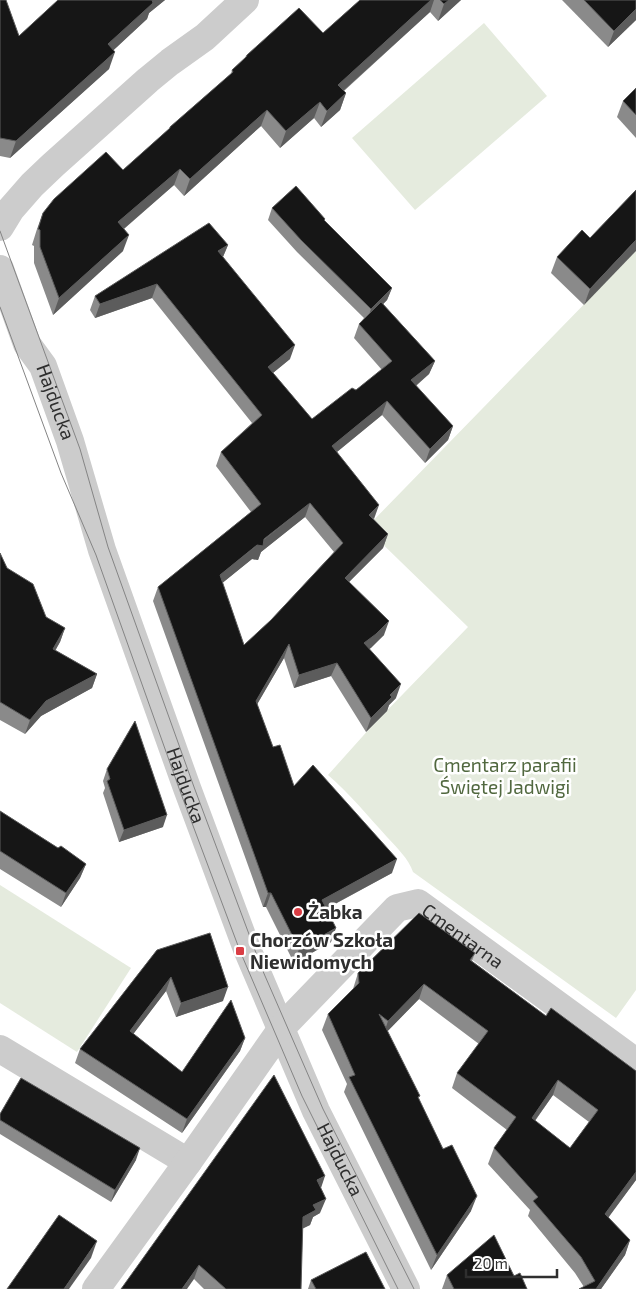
<svg xmlns="http://www.w3.org/2000/svg" width="636" height="1289" font-family="'Exo 2',sans-serif">
<style>
.green{fill:#e5ebde}
.lines{fill:none;stroke-linecap:round;stroke-linejoin:round}
.minor{stroke:#ccc;stroke-width:28}
.tram{stroke:#848484;stroke-width:1}
.wall{fill:#8a8a8a;fill-rule:evenodd}
.shaded-wall{fill:#5c5c5c}
.building{fill:#161616;stroke:#5c5c5c;fill-rule:evenodd}
.poi-dot{fill:#da3d44;stroke:#fff;stroke-width:2}
.labels{text-anchor:middle;stroke-width:5;stroke-linejoin:round;paint-order:stroke}
.street-label{font-size:19px;fill:#2f2f2f;stroke:#fff}
.park-label{font-size:19px;fill:#51683f;stroke:#fff}
.poi-label{font-size:19px;font-weight:bold;fill:#2f2f2f;stroke:#fff;text-anchor:start}
</style>
<rect width="100%" height="100%" fill="#fff"/>
<g class="green">
<path d="M484 23 547 96 415 210 352 138Z"/>
<path d="M636 251V990L616 1018 413 872C409 859 396 847 387 837 368 816 350 794 328 775L371 727 468 627 366 528Z"/>
<path d="M0 885 131 968 77 1052 0 1003Z"/>
</g>
<g class="lines">
<g class="minor">
<path d="M0 227 11 209 32 185 53 165 148 80 170 62 205 37 245 0"/>
<path id="s1" d="M0 269 27 344 43 366 70 441 102 550 187 788 247 949 316 1111 406 1289"/>
<path d="M0 1049 188 1162"/>
<path id="s2" d="M96 1289 188 1162 285 1024 397 908 418 903 636 1062"/>
</g>
<g class="tram">
<path d="M0 231 80 449 108 547 194 787 262 969 323 1109 414 1289"/>
<path d="M0 307 61 473 96 555 180 791 240 951 302 1096 398 1289"/>
</g>
</g>
<g class="wall">
<path d="M0 0 19 36 58 0H165L149 13 147 19 113 50 109 69 10 158 0 156Z"/>
<path d="M360 0H461L438 21 430 12 344 91 346 93 340 110 321 127 314 118 280 148 261 126 184 196 174 185 124 229 123 251 53 315 34 263V246L32 245 37 229 43 213 123 170 169 129 170 127 231 74 232 70 323 33Z"/>
<path d="M562 0H636V20L608 47Z"/>
<path d="M636 88V138L617 117 623 101Z"/>
<path d="M636 190 584 305 551 273 557 257 590 238Z"/>
<path d="M272 208 324 221 392 288 387 300 383 304 435 361 429 374 416 386 453 426 448 440 425 463 382 415 337 452 374 519 388 534 383 548 349 582 384 635 369 649 396 698 389 705 387 711 366 732 331 676 294 688 284 658 257 704 273 747 294 786 392 873 326 909 331 942 294 963 266 907H263L153 601 158 587 251 512 216 466 221 452 252 423 152 298 95 318 90 310 95 296 228 245 223 257 290 359 273 373 312 419 356 390 382 370 354 338 359 324 364 318 297 252 268 220ZM305 517 334 552 271 620 244 645 222 583 252 559 258 560 261 552Z"/>
<path d="M0 553 7 568 46 617 65 628 60 642 55 650 97 674 92 688 41 716 25 734 0 720Z"/>
<path d="M107 769 163 827 119 842 103 793 105 788 103 781Z"/>
<path d="M0 811 58 848 86 864 80 878 61 907 0 869Z"/>
<path d="M157 950 223 1001 176 1017 166 991 133 1034 182 1072 245 1038 240 1051 182 1133 75 1063 80 1049Z"/>
<path d="M475 953 472 961 546 1016 636 1071V1180L608 1217 630 1240 625 1255 601 1289H579L584 1287 575 1273 528 1216 530 1210 488 1164 494 1148 507 1130 452 1088 457 1073 479 1044 419 999 387 1031 471 1211 431 1270 344 1092 347 1084 322 1030 328 1014 353 989 358 973ZM553 1095 589 1122 570 1148 535 1121Z"/>
<path d="M0 1114 136 1160 111 1202 0 1134Z"/>
<path d="M321 1189 320 1213 313 1217 310 1225 302 1229 301 1289H204L194 1279 121 1289Z"/>
<path d="M447 1275 514 1276 527 1289H442Z"/>
<path d="M311 1280 385 1289H308Z"/>
</g>
<g class="shaded-wall">
<path d="M152 0H165L149 13 147 19 102 61 108 44Z"/>
<path d="M431 0H434L430 12 332 101 338 85Z"/>
<path d="M449 0H461L438 21 444 4Z"/>
<path d="M636 9V20L608 47 614 31Z"/>
<path d="M115 52 109 69 10 158 16 141Z"/>
<path d="M346 93 340 110 321 127 327 111Z"/>
<path d="M320 102 314 118 280 148 286 131Z"/>
<path d="M267 110 261 126 184 196 190 179Z"/>
<path d="M180 169 174 185 112 239 118 222Z"/>
<path d="M129 235 123 251 53 315 59 298Z"/>
<path d="M636 240V251L584 305 590 289Z"/>
<path d="M228 245 222 259 218 251Z"/>
<path d="M157 284 152 298 95 318 100 304Z"/>
<path d="M392 288 387 300 367 321 371 309Z"/>
<path d="M295 345 290 359 263 381 268 367Z"/>
<path d="M435 361 429 374 406 394 411 380Z"/>
<path d="M387 401 382 415 327 460 332 446Z"/>
<path d="M453 426 448 440 425 463 430 449Z"/>
<path d="M310 503 305 517 261 552 258 560 252 559 215 589 220 575Z"/>
<path d="M379 505 374 519 369 515Z"/>
<path d="M388 534 383 548 340 591 345 578Z"/>
<path d="M389 621 384 635 371 648 358 656 364 643Z"/>
<path d="M65 628 60 642 48 664 53 649Z"/>
<path d="M289 644 284 658 251 715 256 701Z"/>
<path d="M337 663 331 676 294 688 299 675Z"/>
<path d="M97 674 92 688 41 716 25 734 30 720 46 701Z"/>
<path d="M401 684 396 698 389 705 387 711 366 732 371 718 390 695Z"/>
<path d="M167 815 163 827 119 842 124 830Z"/>
<path d="M397 859 392 873 316 914 322 900Z"/>
<path d="M86 864 80 878 61 907 66 893Z"/>
<path d="M268 893H271L266 907H263Z"/>
<path d="M336 928 331 942 294 963 299 949Z"/>
<path d="M171 977 166 991 125 1045 130 1031Z"/>
<path d="M424 984 419 999 383 1036 388 1021Z"/>
<path d="M228 987 223 1001 176 1017 181 1003Z"/>
<path d="M245 1038 240 1051 182 1133 187 1119Z"/>
<path d="M558 1080 553 1095 526 1133 532 1118Z"/>
<path d="M140 1148 136 1160 111 1202 115 1190Z"/>
<path d="M636 1172V1180L600 1229 605 1214Z"/>
<path d="M325 1176 320 1191 317 1180Z"/>
<path d="M477 1196 471 1211 431 1270 437 1255Z"/>
<path d="M326 1199 320 1213 313 1217 310 1225 297 1231 303 1217 313 1205Z"/>
<path d="M630 1240 625 1255 601 1289H596Z"/>
<path d="M97 1241 91 1258 69 1289H64Z"/>
<path d="M199 1265 194 1279 187 1289H182Z"/>
</g>
<g class="building">
<path d="M0 0H6L19 36 58 0H152L153 3 108 44 115 52 16 141 0 138Z"/>
<path d="M360 0H431L338 85 346 93 327 111 320 102 286 131 267 110 190 179 180 169 118 222 129 235 59 298 40 247V230L38 229 43 213 54 199 106 152 123 170 170 128V127L233 72 232 70 246 57 247 55 299 8 323 33Z"/>
<path d="M440 0H449L444 4Z"/>
<path d="M584 0H636V9L614 31Z"/>
<path d="M636 88V115L623 101Z"/>
<path d="M296 186 325 219 324 220 392 288 371 309 301 240 272 208Z"/>
<path d="M636 190V240L590 289 557 257 582 230 590 238Z"/>
<path d="M209 223 228 245 218 251 295 345 268 367 312 419 352 388 356 390 392 361 359 324 381 302 435 361 411 380 453 426 430 449 387 401 332 446 379 505 369 515 388 534 345 578 389 621 376 634 364 643 401 684 390 695 392 697 371 718 337 663 299 675 289 644 256 701 273 747 280 745 294 786 313 765 397 859 322 900 336 928 299 949 271 893H268L158 587 261 504 221 452 262 415 157 284 100 304 95 296ZM310 503 343 543 271 620 244 645 220 575 257 545 263 546 264 539Z"/>
<path d="M0 553 7 568 33 584 46 617 65 628 53 649 97 674 46 701 30 720 0 702Z"/>
<path d="M135 721 167 815 124 830 107 781 110 779 107 769Z"/>
<path d="M0 811 58 848 61 846 86 864 66 893 0 851Z"/>
<path d="M419 913 475 953 470 960 546 1016 551 1008 636 1071V1172L605 1214 630 1240 596 1289H579L595 1281 581 1257 533 1201 538 1197 494 1148 516 1117 457 1073 488 1031 424 984 388 1021 379 1014 420 1096 418 1097 443 1149 452 1145 477 1196 437 1255 349 1077 355 1075 328 1014 359 983 358 973ZM558 1080 598 1110 570 1148 532 1118Z"/>
<path d="M210 933 228 987 181 1003 171 977 130 1031 182 1072 231 1000 245 1038 187 1119 80 1049 157 950Z"/>
<path d="M274 1075 325 1176 317 1180 326 1199 313 1205 316 1210 303 1217 301 1289H226L199 1265 182 1289H121Z"/>
<path d="M21 1078 140 1148 115 1190 0 1120V1114Z"/>
<path d="M59 1215 97 1241 64 1289H7Z"/>
<path d="M494 1235 514 1276 520 1273 527 1289H454L447 1275Z"/>
<path d="M366 1252 385 1289H316L311 1280Z"/>
</g>
<g class="poi-dot">
<circle cx="298" cy="912" r="5"/>
<rect x="235" y="946" width="10" height="10" rx="2.5"/>
</g>
<g class="labels">
<g class="street-label">
<text dy="7" stroke="none"><textPath href="#s1" startOffset="145">Hajducka</textPath></text>
<text dy="7" stroke="none"><textPath href="#s1" startOffset="550">Hajducka</textPath></text>
<text dy="7" stroke="none"><textPath href="#s2" startOffset="564">Cmentarna</textPath></text>
<text dy="7" stroke="none"><textPath href="#s1" startOffset="955">Hajducka</textPath></text>
</g>
<g class="park-label">
<text x="505" y="772">Cmentarz parafii<tspan x="505" dy="22">Świętej Jadwigi</tspan></text>
</g>
<g class="poi-label">
<text x="308" y="919">Żabka</text>
<text x="250" y="947">Chorzów Szkoła<tspan x="250" dy="22">Niewidomych</tspan></text>
</g>
</g>
<path d="M466 1269v8h91v-8" fill="none" stroke="#2f2f2f" stroke-width="2.5"/>
<text x="474" y="1269" font-size="15" fill="#2f2f2f" stroke="#ffffff" stroke-width="4" paint-order="stroke">20 m</text>
</svg>
